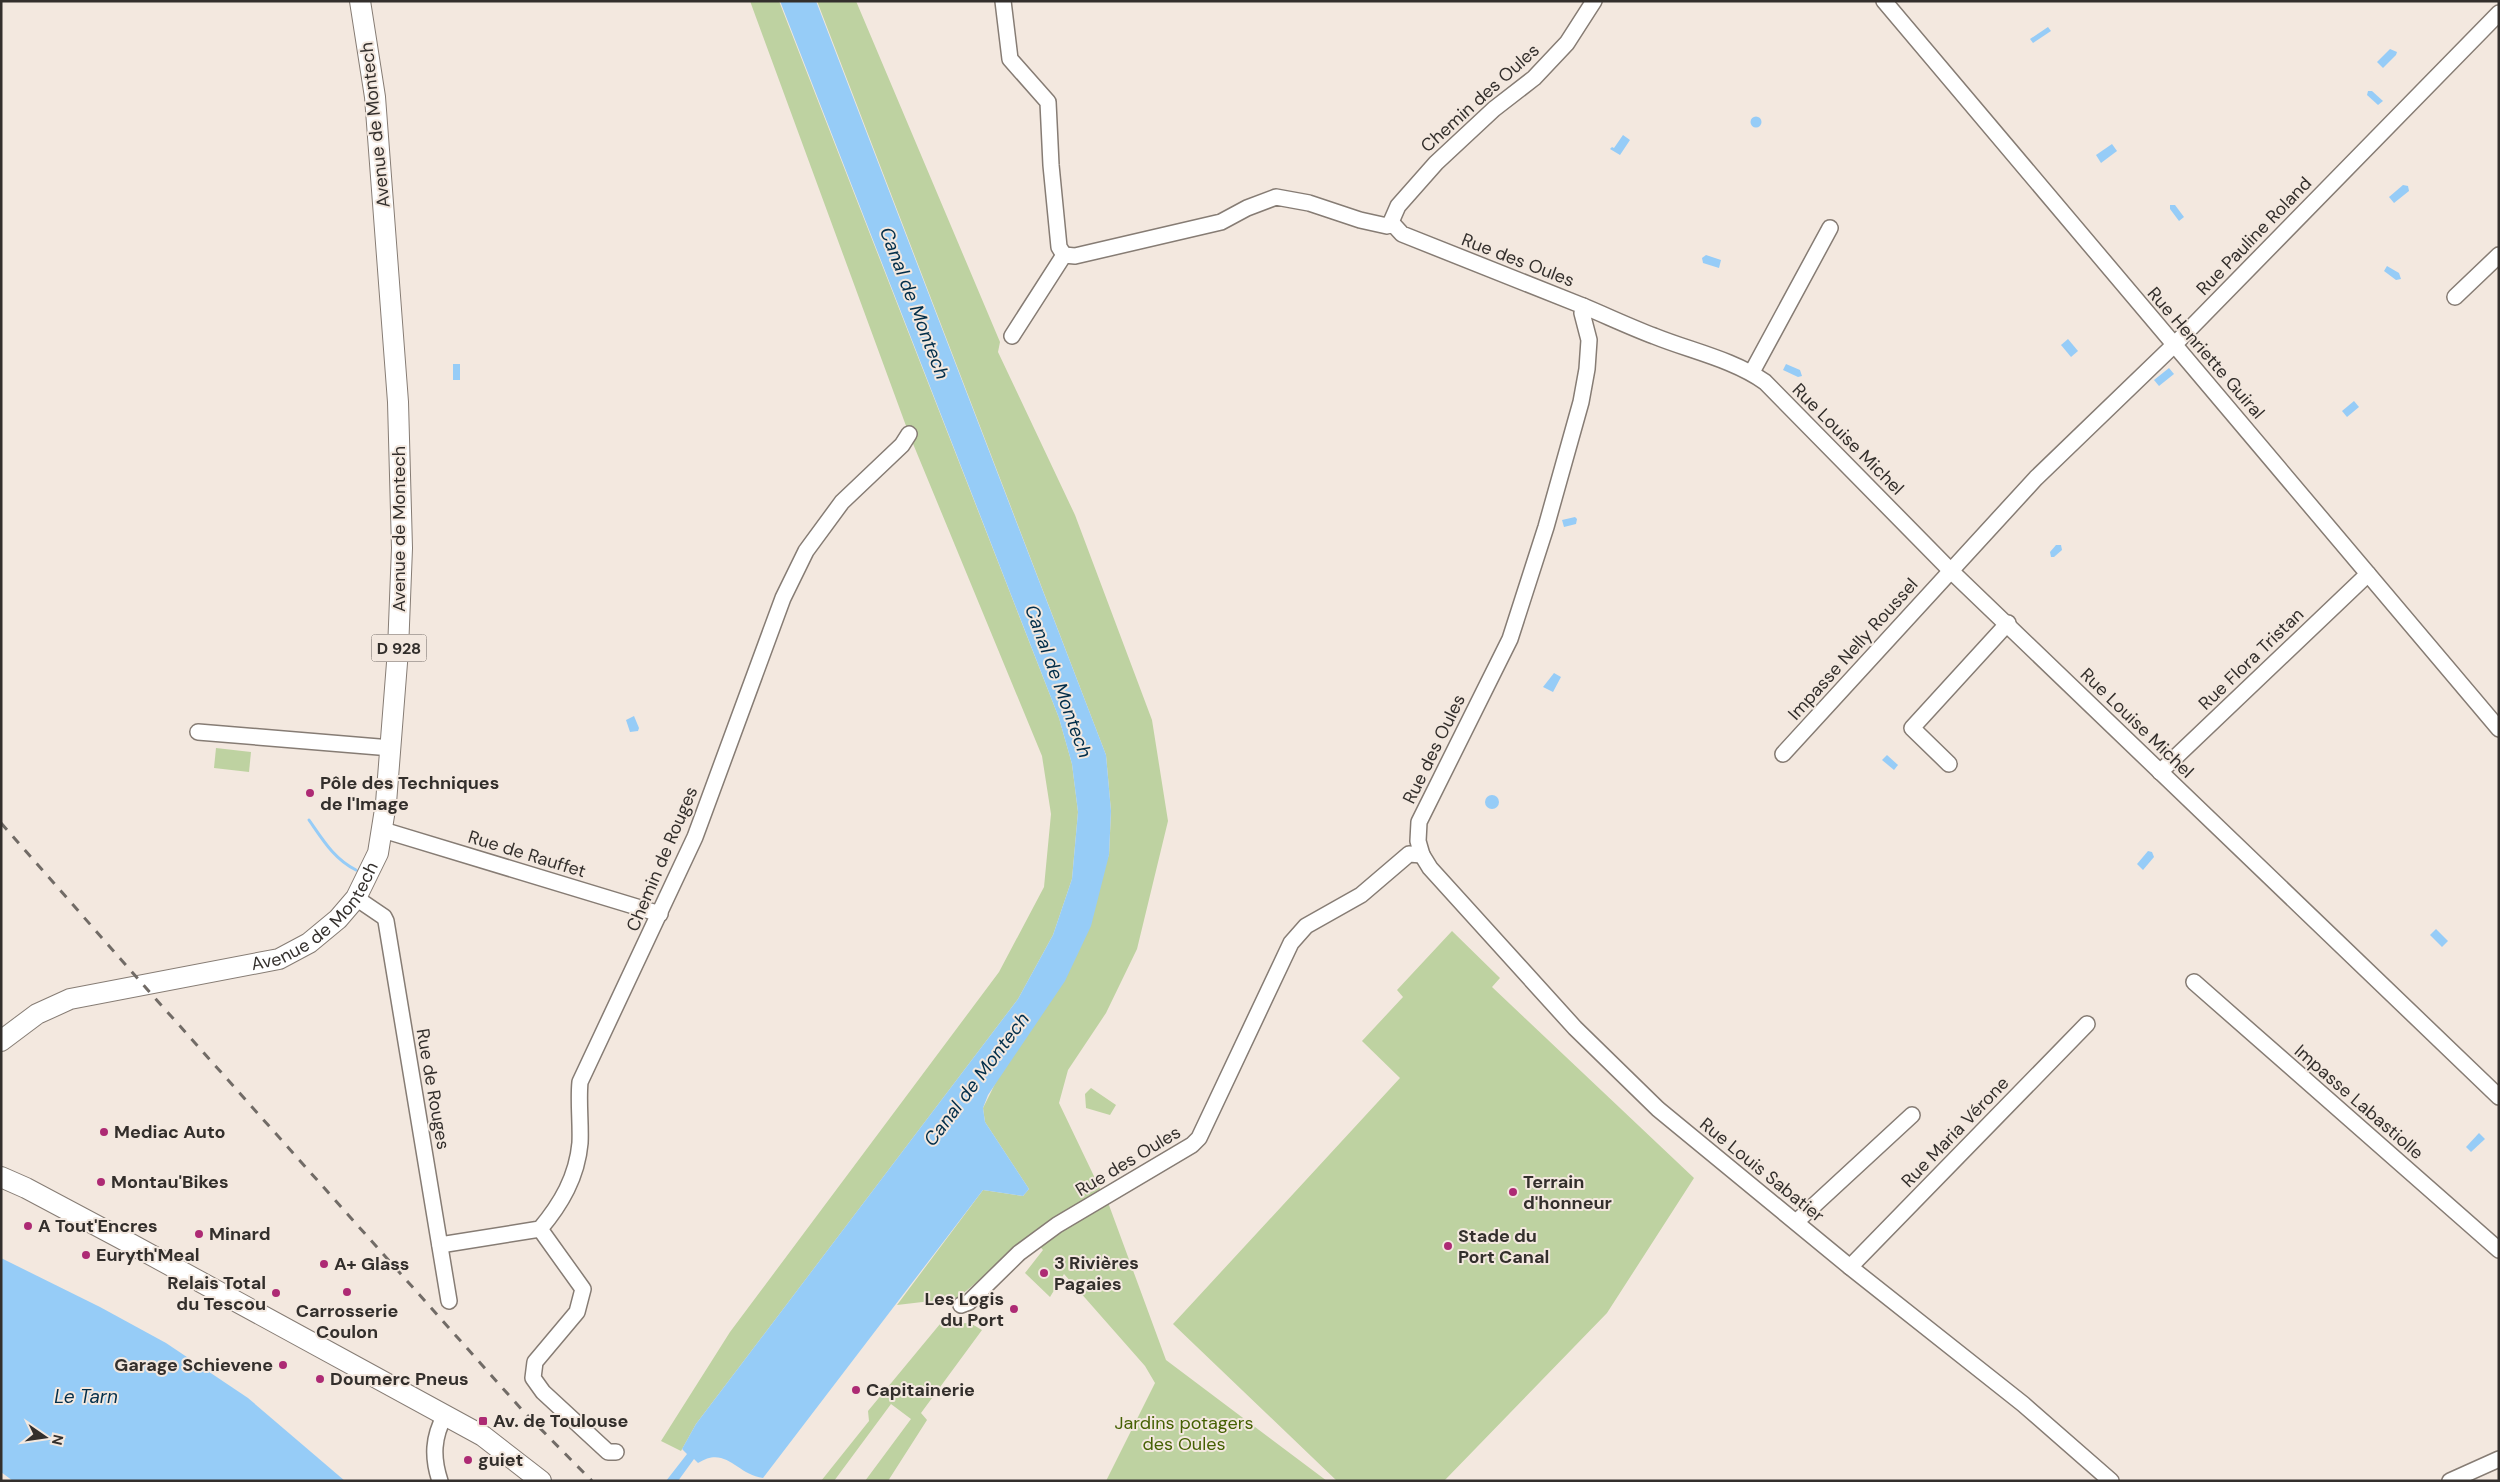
<svg xmlns="http://www.w3.org/2000/svg" width="2500" height="1482" font-family="'DM Sans',sans-serif">
<style>
.green{fill:#bed2a1}
.water{fill:#96ccf7}
.lines{fill:none;stroke-linecap:round;stroke-linejoin:round}
.stream{stroke:#96ccf7;stroke-width:3}
.minor-casing{stroke:#867c74;stroke-width:18}
.major-casing{stroke:#867c74;stroke-width:22}
.minor{stroke:#fff;stroke-width:15}
.major{stroke:#fff;stroke-width:20}
.rail{stroke:#716b66;stroke-width:3;stroke-dasharray:9 9;stroke-linecap:butt}
.poi-dot{fill:#ad2a74;stroke:#f3e8df;stroke-width:2}
.labels{text-anchor:middle;stroke-width:4;stroke-linejoin:round;paint-order:stroke}
.shield{fill:#f3e8df;stroke:#6d6662;stroke-width:1}
.shield-label{font-size:16px;font-weight:bold;fill:#332f2c}
.street-label{font-size:18px;fill:#332f2c;stroke:#f3e8df}
.poi-label{font-size:18px;font-weight:bold;fill:#332f2c;stroke:#f3e8df;text-anchor:start}
.park-label{font-size:18px;fill:#456003;stroke:#f3e8df}
.water-label{font-size:19px;font-style:italic;fill:#022e4a;stroke:#f3e8df}
</style>
<rect width="100%" height="100%" fill="#f3e8df"/>
<g class="green">
<path d="M750 1H779L1059 718 1072 764 1078 812 1072 879 1053 935 1018 999 696 1424 681 1451 661 1441 730 1332 999 972 1044 887 1051 814 1042 756 909 434Z"/>
<path d="M817 1H856L1000 342 998 352 1075 515 1152 720 1168 821 1137 949 1106 1013 1068 1070 1059 1103 1103 1195 1020 1246 954 1301 948 1299 897 1305 983 1190 1023 1196 1029 1189 985 1122 983 1108 1109 855 1111 811 1106 755Z"/>
<path d="M216 748 251 752 249 772 214 768Z"/>
<path d="M1452 931 1500 978 1492 987 1694 1178 1607 1313 1444 1481H1337L1173 1324 1400 1078 1362 1041 1403 997 1397 990Z"/>
<path d="M1091 1088 1116 1105 1110 1115 1086 1108 1085 1094Z"/>
<path d="M1106 1197 1166 1360 1327 1481H1106L1155 1383 1145 1366 1064 1274 1050 1297 1025 1273 1043 1250 1035 1241Z"/>
<path d="M970 1323 982 1330 921 1413 927 1420 888 1481H865L911 1419 891 1404 834 1481H821L869 1421 868 1411 940 1324Z"/>
</g>
<g class="water">
<path d="M780 1H816L1106 755 1111 811 1109 855 1091 926 1065 981 988 1095 983 1108 985 1122 1029 1189 1023 1196 983 1190 763 1478C736 1474 726 1445 698 1463L694 1459 678 1481H666L687 1454 682 1449 696 1424 1018 999 1053 935 1072 879 1078 812 1072 764 1059 718Z"/>
<path d="M2048 27 2051 31 2033 43 2030 39Z"/>
<path d="M2390 49 2397 52 2396 55 2383 68 2377 62Z"/>
<path d="M2368 91H2372L2383 101 2378 105 2367 95Z"/>
<circle cx="1756" cy="122" r="5.5"/>
<path d="M1623 135 1630 140 1620 155 1610 149 1612 147 1614 148Z"/>
<path d="M2112 144 2117 151 2101 163 2096 155Z"/>
<path d="M2403 185 2408 186 2409 191 2394 203 2389 197Z"/>
<path d="M2170 205H2175L2184 217 2179 221 2170 209Z"/>
<path d="M1706 255 1721 260 1719 268 1703 263 1702 258Z"/>
<path d="M2387 266 2399 273 2401 279 2396 280 2384 271Z"/>
<path d="M2068 339 2078 351 2071 357 2061 345Z"/>
<rect x="453" y="364" width="7" height="16"/>
<path d="M1786 364 1800 370 1802 376 1798 377 1783 370Z"/>
<path d="M2169 368 2174 374 2159 386 2154 380Z"/>
<path d="M2354 401 2359 407 2347 417 2342 411Z"/>
<path d="M1575 517 1577 519 1576 524 1564 527 1562 520Z"/>
<path d="M2056 545H2061L2062 550 2054 557H2051L2050 552Z"/>
<path d="M1554 673 1561 677 1553 692 1543 687Z"/>
<path d="M634 716 639 728 638 731 630 732 626 720Z"/>
<path d="M1887 755 1898 765 1894 770 1882 760Z"/>
<circle cx="1492" cy="802" r="7"/>
<path d="M2148 851 2152 852 2154 857 2143 870 2137 864Z"/>
<path d="M2436 929 2448 941 2442 947 2430 935Z"/>
<path d="M2479 1133 2485 1139 2471 1152 2466 1147Z"/>
<path d="M1 1258 100 1307 166 1343 248 1398 345 1481H13L1 1472Z"/>
</g>
<g class="lines">
<path class="stream" d="M309 820C323 840 334 859 356 870"/>
<defs>
<g id="minor">
<path d="M1003 1 1010 59 1048 102 1051 165 1059 247 1064 255"/>
<path d="M1884 1 2499 729"/>
<path d="M1391 222 1398 206 1436 163 1494 109 1534 78 1567 43 1594 1"/>
<path d="M2455 297 2499 255"/>
<path d="M1583 306C1607 316 1630 327 1654 336 1691 351 1732 359 1765 382L1950 570 2499 1097"/>
<path d="M1752 372 1830 228"/>
<path d="M198 732 391 748"/>
<path d="M1783 754 2036 478 2174 345 2499 13"/>
<path d="M1949 764 1912 728 2008 623"/>
<path d="M2160 772 2368 574"/>
<path d="M383 830 660 914"/>
<path d="M1422 855 1430 868 1575 1028 1658 1109 1850 1267 2023 1404 2111 1481"/>
<path d="M356 898 384 917 386 921 449 1301"/>
<path d="M2194 982 2499 1250"/>
<path d="M1796 1222 1912 1115"/>
<path d="M540 1229 583 1289 577 1312 535 1362 533 1378 543 1392 608 1452H616"/>
<path d="M440 1245 540 1229C561 1204 577 1177 580 1143 581 1123 578 1102 580 1082L695 837 783 598 806 551 842 502 902 445 909 434"/>
<path d="M1850 1267 2087 1024"/>
<path d="M961 1305 969 1302 1019 1253 1057 1225 1192 1145 1199 1138 1291 943 1306 926 1361 895 1409 854 1422 855 1418 841 1419 822 1510 639 1546 527 1581 402 1587 369 1589 340 1582 313 1583 306 1402 234 1391 222 1387 226 1360 220 1309 203 1276 197 1247 208 1221 222 1075 256 1064 255 1012 336"/>
<path d="M440 1481C432 1457 433 1437 445 1415"/>
<path d="M2450 1481 2499 1459"/>
</g>
<g id="major">
<path id="s1" d="M1 1041 37 1014 70 999 279 959 309 943 338 919 356 898 378 853 386 803 398 650 402 548 398 402 375 97 360 1"/>
<path d="M1 1177 26 1188 120 1238 483 1436 541 1481"/>
</g>
</defs>
<use href="#minor" class="minor-casing"/>
<use href="#major" class="major-casing"/>
<use href="#minor" class="minor"/>
<use href="#major" class="major"/>
<path class="rail" d="M1 823 154 997 523 1411 592 1481"/>
</g>
<g class="poi-dot">
<circle cx="310" cy="793" r="5"/>
<circle cx="104" cy="1132" r="5"/>
<circle cx="101" cy="1182" r="5"/>
<circle cx="1513" cy="1192" r="5"/>
<circle cx="28" cy="1226" r="5"/>
<circle cx="199" cy="1234" r="5"/>
<circle cx="1448" cy="1246" r="5"/>
<circle cx="86" cy="1255" r="5"/>
<circle cx="324" cy="1264" r="5"/>
<circle cx="1044" cy="1273" r="5"/>
<circle cx="347" cy="1292" r="5"/>
<circle cx="276" cy="1293" r="5"/>
<circle cx="1014" cy="1309" r="5"/>
<circle cx="283" cy="1365" r="5"/>
<circle cx="320" cy="1379" r="5"/>
<circle cx="856" cy="1390" r="5"/>
<rect x="478" y="1416" width="10" height="10" rx="2.5"/>
<circle cx="468" cy="1460" r="5"/>
</g>
<g class="labels">
<rect class="shield" x="371.5" y="634.5" width="55" height="27" rx="4"/>
<g class="shield-label">
<text x="399" y="654">D 928</text>
</g>
<g class="street-label">
<text transform="translate(1480 98) rotate(-42)" y="6">Chemin des Oules</text>
<text transform="translate(375 125) rotate(-96)" y="6">Avenue de Montech</text>
<text transform="translate(2254 236) rotate(-46)" y="6">Rue Pauline Roland</text>
<text transform="translate(1518 260) rotate(21)" y="6">Rue des Oules</text>
<text transform="translate(2206 353) rotate(49)" y="6">Rue Henriette Guiral</text>
<text transform="translate(1848 439) rotate(45)" y="6">Rue Louise Michel</text>
<text transform="translate(399 529) rotate(-90)" y="6">Avenue de Montech</text>
<text transform="translate(1853 649) rotate(-48)" y="6">Impasse Nelly Roussel</text>
<text transform="translate(2251 659) rotate(-44)" y="6">Rue Flora Tristan</text>
<text transform="translate(2137 723) rotate(44)" y="6">Rue Louise Michel</text>
<text transform="translate(1434 749) rotate(-64)" y="6">Rue des Oules</text>
<text transform="translate(527 854) rotate(17)" y="6">Rue de Rauffet</text>
<text transform="translate(662 859) rotate(-67)" y="6">Chemin de Rouges</text>
<text dy="6" stroke="none"><textPath href="#s1" startOffset="349">Avenue de Montech</textPath></text>
<text transform="translate(433 1089) rotate(80)" y="6">Rue de Rouges</text>
<text transform="translate(2359 1102) rotate(41)" y="6">Impasse Labastiolle</text>
<text transform="translate(1955 1132) rotate(-46)" y="6">Rue Maria Vérone</text>
<text transform="translate(1128 1161) rotate(-31)" y="6">Rue des Oules</text>
<text transform="translate(1762 1170) rotate(39)" y="6">Rue Louis Sabatier</text>
</g>
<g class="poi-label">
<text x="320" y="789">Pôle des Techniques<tspan x="320" dy="21">de l'Image</tspan></text>
<text x="114" y="1138">Mediac Auto</text>
<text x="111" y="1188">Montau'Bikes</text>
<text x="1523" y="1188">Terrain<tspan x="1523" dy="21">d'honneur</tspan></text>
<text x="38" y="1232">A Tout'Encres</text>
<text x="209" y="1240">Minard</text>
<text x="1458" y="1242">Stade du<tspan x="1458" dy="21">Port Canal</tspan></text>
<text x="96" y="1261">Euryth'Meal</text>
<text x="1054" y="1269">3 Rivières<tspan x="1054" dy="21">Pagaies</tspan></text>
<text x="334" y="1270">A+ Glass</text>
<text x="266" y="1289" text-anchor="end">Relais Total<tspan x="266" dy="21">du Tescou</tspan></text>
<text x="1004" y="1305" text-anchor="end">Les Logis<tspan x="1004" dy="21">du Port</tspan></text>
<text x="347" y="1317" text-anchor="middle">Carrosserie<tspan x="347" dy="21">Coulon</tspan></text>
<text x="273" y="1371" text-anchor="end">Garage Schievene</text>
<text x="330" y="1385">Doumerc Pneus</text>
<text x="866" y="1396">Capitainerie</text>
<text x="493" y="1427">Av. de Toulouse</text>
<text x="478" y="1466">guiet</text>
</g>
<g class="park-label">
<text x="1184" y="1429">Jardins potagers<tspan x="1184" dy="21">des Oules</tspan></text>
</g>
<g class="water-label">
<text transform="translate(915 303) rotate(69)" y="7">Canal de Montech</text>
<text transform="translate(1059 681) rotate(70)" y="7">Canal de Montech</text>
<text transform="translate(976 1079) rotate(-53)" y="7">Canal de Montech</text>
<text x="86" y="1403">Le Tarn</text>
</g>
</g>
<rect width="2500" height="1482" fill="none" stroke="#332f2c" stroke-width="5"/>
<g transform="translate(45 1437) rotate(103)" stroke="#f3e8df" stroke-width="4" paint-order="stroke">
<path d="M0-4L9 19L0 12L-9 19Z" fill="#332f2c"/>
<text y="-8" font-size="14" font-weight="bold" text-anchor="middle" fill="#332f2c">N</text>
</g>
</svg>
